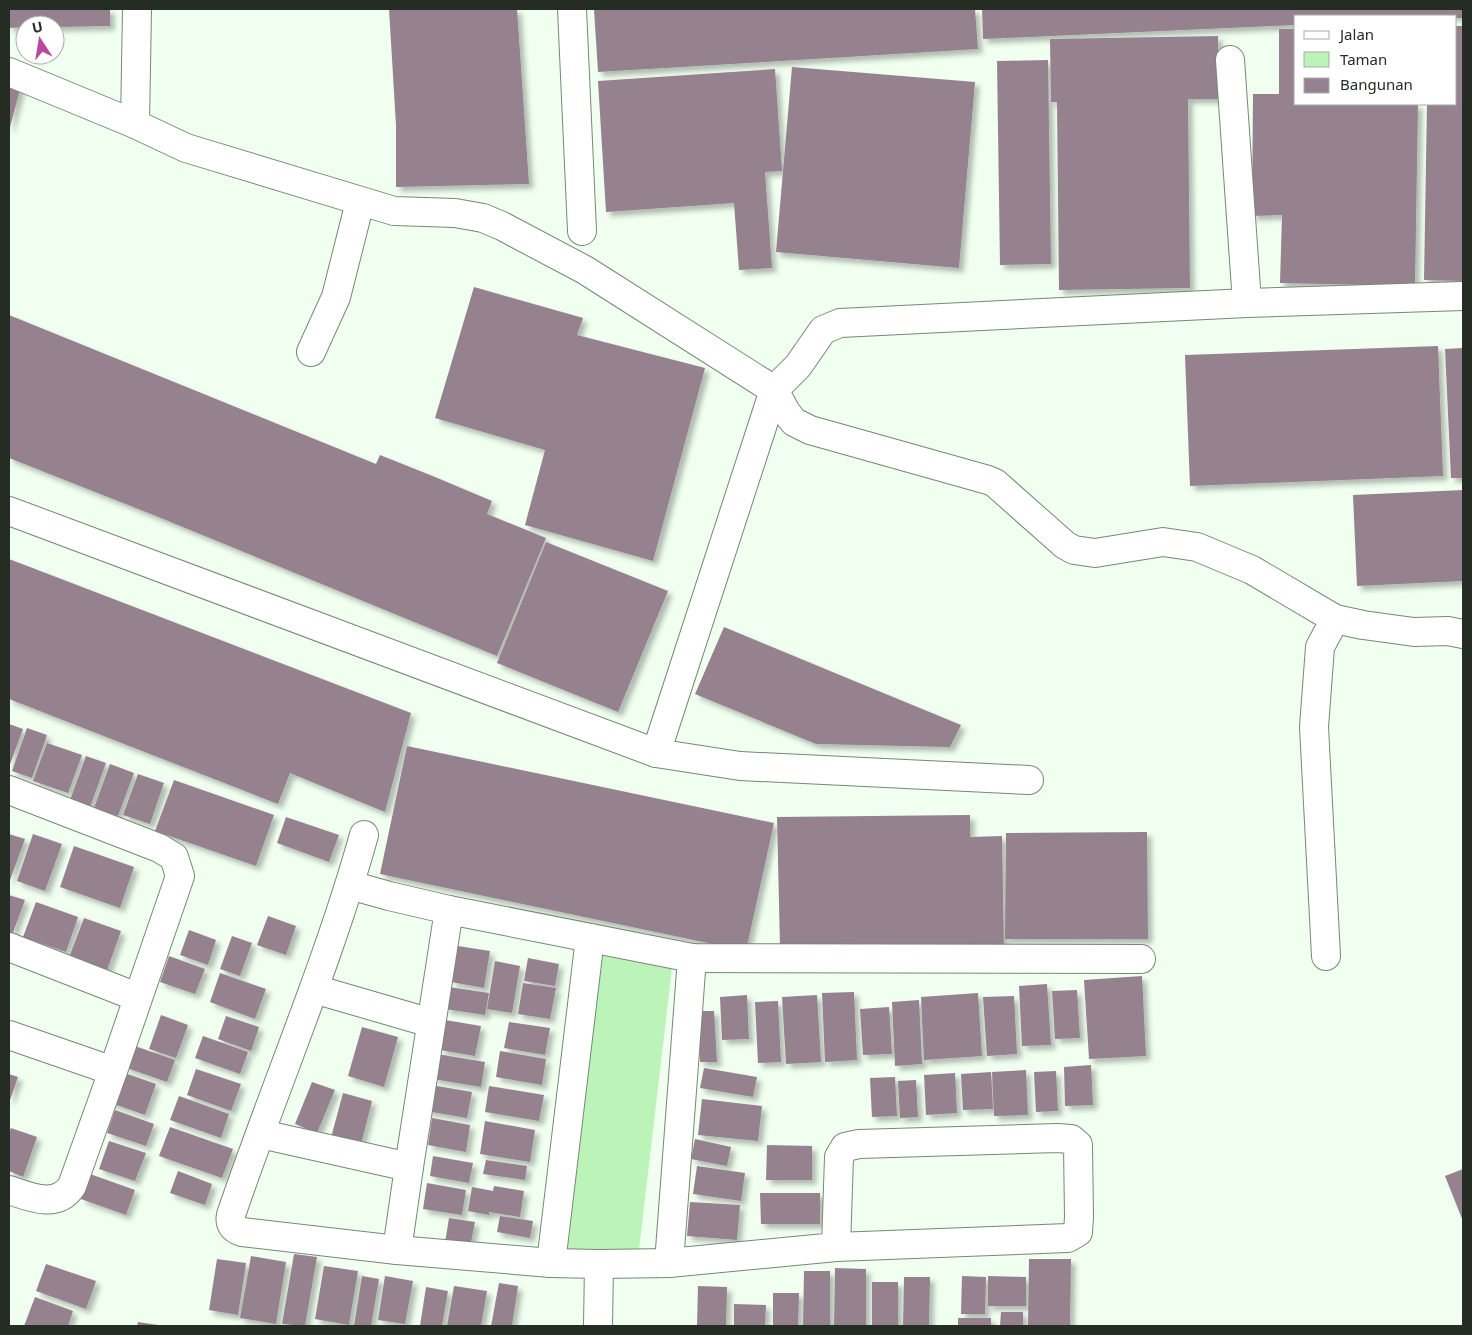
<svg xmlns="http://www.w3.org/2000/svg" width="1472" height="1335" font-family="'Noto Sans',sans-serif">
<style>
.green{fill:#bbf3b8}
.building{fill:#96818f;filter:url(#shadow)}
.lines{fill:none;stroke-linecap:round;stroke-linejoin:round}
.minor-casing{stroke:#778876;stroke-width:30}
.minor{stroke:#fff;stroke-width:28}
</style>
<defs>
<filter id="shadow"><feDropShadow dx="4.5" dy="4.5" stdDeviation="2.5" flood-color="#0004"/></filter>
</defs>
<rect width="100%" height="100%" fill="#f0ffef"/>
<path class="green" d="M599 955 672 968 638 1258 565 1249Z"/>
<g class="building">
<path d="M9 9H110V26L55 27V25H25V27L9 28Z"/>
<path d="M389 9H517L529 184 396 187V125Z"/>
<path d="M594 9H975L978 49 598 72Z"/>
<path d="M982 9H1463V18H1456V16H1296V25L983 39Z"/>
<path d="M1456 26H1463V281L1424 280 1427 104H1456Z"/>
<path d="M1279 29H1296V104H1418L1415 286 1280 283 1282 215 1252 216 1253 94H1279Z"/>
<path d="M1218 36 1219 99H1188L1190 288 1059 290 1057 102H1051L1050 39Z"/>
<path d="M1048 60 1051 264 1000 265 997 61Z"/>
<path d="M792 67 975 82 959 268 776 252Z"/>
<path d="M775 69 782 171 765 172 772 268 739 270 734 203 606 212 598 81Z"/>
<path d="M9 79 22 82 9 131Z"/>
<path d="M474 287 583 318 577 335 705 368 653 561 525 525 545 450 435 418Z"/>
<path d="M9 315 376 464 380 455 435 477 492 501 487 514 546 538 497 656 156 516 9 458Z"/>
<path d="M1438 346 1443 476 1190 486 1185 355Z"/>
<path d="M1463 348V478H1451L1445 349Z"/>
<path d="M1463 490V581L1357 586 1353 495Z"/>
<path d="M546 542 668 591 618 712 497 663Z"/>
<path d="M9 559 411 713 385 812 290 773 278 804 9 699Z"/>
<path d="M724 627 847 678 961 725 950 747 816 744 695 694Z"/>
<path d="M9 724 23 729 9 767Z"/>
<path d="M27 728 47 735 32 778 12 771Z"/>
<path d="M47 743 82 755 68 793 33 781Z"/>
<path d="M407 746 774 823 746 951 380 874Z"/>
<path d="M86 756 106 763 90 807 70 800Z"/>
<path d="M110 764 134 773 118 816 94 808Z"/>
<path d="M138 774 164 783 150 824 123 815Z"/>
<path d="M174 780 274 815 256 866 155 831Z"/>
<path d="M970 815V837L1002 836 1004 949 905 951V944L780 947 777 817Z"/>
<path d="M286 817 339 835 329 862 277 843Z"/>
<path d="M1147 832 1148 939H1005L1006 833Z"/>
<path d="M9 834 25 839 9 883Z"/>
<path d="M33 834 62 844 45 891 17 881Z"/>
<path d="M74 846 134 867 120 908 60 887Z"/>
<path d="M9 895 25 900 11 938 9 937Z"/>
<path d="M36 902 78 917 66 952 23 937Z"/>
<path d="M268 916 296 926 286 955 257 945Z"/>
<path d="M84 918 121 931 106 973 68 960Z"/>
<path d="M189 930 216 940 208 965 180 955Z"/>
<path d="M232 936 252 943 240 976 220 969Z"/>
<path d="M458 946 490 951 484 988 451 982Z"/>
<path d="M169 956 205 969 195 994 160 982Z"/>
<path d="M528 958 559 964 555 986 524 981Z"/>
<path d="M495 961 520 966 512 1013 487 1009Z"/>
<path d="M220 973 266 989 255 1019 210 1002Z"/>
<path d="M1142 976 1146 1056 1089 1059 1084 980Z"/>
<path d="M523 983 556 988 550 1019 518 1014Z"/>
<path d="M1047 984 1051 1045 1022 1046 1019 986Z"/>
<path d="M449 987 489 993 485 1015 445 1009Z"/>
<path d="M1077 990 1080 1038 1055 1039 1052 991Z"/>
<path d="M854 992 857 1060 825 1062 822 993Z"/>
<path d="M978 993 982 1056 924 1060 921 997Z"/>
<path d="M747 995 749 1039 722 1040 720 997Z"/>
<path d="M817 995 821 1062 786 1064 782 997Z"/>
<path d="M1014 996 1017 1054 987 1056 983 997Z"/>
<path d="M919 1000 922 1064 895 1066 892 1002Z"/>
<path d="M778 1001 781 1062 758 1063 755 1002Z"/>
<path d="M889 1007 892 1054 863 1055 860 1009Z"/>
<path d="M697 1011H714L717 1062H700Z"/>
<path d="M161 1015 188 1025 176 1058 149 1049Z"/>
<path d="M226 1016 259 1027 251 1051 218 1039Z"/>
<path d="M445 1020 481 1026 475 1056 440 1050Z"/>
<path d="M509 1022 550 1028 545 1055 504 1048Z"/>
<path d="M362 1027 398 1037 384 1087 348 1076Z"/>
<path d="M203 1036 248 1052 240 1074 195 1058Z"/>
<path d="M132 1045 175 1060 167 1082 124 1067Z"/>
<path d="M500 1051 546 1059 542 1085 496 1077Z"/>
<path d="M437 1054 485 1062 481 1087 433 1079Z"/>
<path d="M1091 1065 1093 1105 1065 1106 1064 1067Z"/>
<path d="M704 1068 757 1077 753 1097 700 1088Z"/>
<path d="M196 1069 241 1084 231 1111 187 1095Z"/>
<path d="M1026 1070 1028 1115 994 1116 992 1072Z"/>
<path d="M119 1071 156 1084 145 1115 108 1102Z"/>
<path d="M1056 1071 1058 1111 1036 1112 1034 1072Z"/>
<path d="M991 1072 993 1109 963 1110 961 1074Z"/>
<path d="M955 1073 957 1113 926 1115 924 1075Z"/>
<path d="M9 1074 18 1077 9 1103Z"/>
<path d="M895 1077 897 1116 872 1117 870 1078Z"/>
<path d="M916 1080 918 1117 900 1118 898 1081Z"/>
<path d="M312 1082 335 1090 317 1133 295 1124Z"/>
<path d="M431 1085 472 1092 467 1118 426 1111Z"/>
<path d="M489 1086 544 1095 539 1121 485 1112Z"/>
<path d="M343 1093 372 1101 359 1152 329 1145Z"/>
<path d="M179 1096 229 1114 221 1138 170 1120Z"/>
<path d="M702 1099 762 1106 758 1141 698 1135Z"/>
<path d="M115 1110 154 1124 146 1146 107 1133Z"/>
<path d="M432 1118 470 1125 466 1152 428 1145Z"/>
<path d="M485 1121 535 1130 530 1162 480 1154Z"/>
<path d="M170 1127 233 1149 222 1178 159 1156Z"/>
<path d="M11 1128 37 1137 23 1177 9 1171V1133Z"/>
<path d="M695 1139 731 1147 727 1166 691 1159Z"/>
<path d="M109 1141 146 1153 135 1181 99 1169Z"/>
<path d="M767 1145 812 1146V1180H766Z"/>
<path d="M433 1156 473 1163 469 1183 430 1176Z"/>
<path d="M486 1160 527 1166 525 1180 483 1174Z"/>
<path d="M697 1166 745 1173 741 1201 693 1194Z"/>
<path d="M1463 1169V1221L1445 1176Z"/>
<path d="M178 1171 212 1184 205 1205 170 1193Z"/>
<path d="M90 1174 135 1190 126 1215 81 1199Z"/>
<path d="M427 1183 466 1190 462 1215 423 1209Z"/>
<path d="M494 1186 524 1191 520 1217 489 1212V1215L468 1211 472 1187 493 1191Z"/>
<path d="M760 1193H820V1224H761Z"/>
<path d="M690 1202 740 1205 737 1240 687 1236Z"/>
<path d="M500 1216 533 1221 530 1238 497 1232Z"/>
<path d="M449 1218 475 1222 470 1247 445 1243Z"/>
<path d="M294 1254 317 1257 305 1326 282 1324Z"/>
<path d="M251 1256 286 1262 276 1324 240 1318Z"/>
<path d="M217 1259 246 1263 238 1315 209 1310Z"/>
<path d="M1029 1259H1071L1070 1326H1028Z"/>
<path d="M46 1264 96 1281 86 1309 36 1291Z"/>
<path d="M324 1266 358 1271 349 1325 315 1319Z"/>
<path d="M835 1268 866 1269V1326H834Z"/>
<path d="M804 1271H830V1326H803Z"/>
<path d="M362 1276 379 1279 371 1326H354Z"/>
<path d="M385 1276 413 1281 405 1324 378 1320Z"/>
<path d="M962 1276 986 1277 985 1314H961Z"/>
<path d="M988 1276 1026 1277V1306H988Z"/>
<path d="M904 1277H930L929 1326H903Z"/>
<rect x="872" y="1282" width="26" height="44"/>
<path d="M499 1283 518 1286 512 1326H491Z"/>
<path d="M454 1286 487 1291 481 1326H447Z"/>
<path d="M698 1286 727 1287 726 1326H697Z"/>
<path d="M426 1287 448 1291 442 1326H420Z"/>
<path d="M773 1293H799L798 1326H773Z"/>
<path d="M35 1297 73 1311 68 1326H24Z"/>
<path d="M734 1304 766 1305 765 1326H734Z"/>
<path d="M1001 1312H1023V1326H1000Z"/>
<rect x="958" y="1318" width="33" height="8"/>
<path d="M138 1322 158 1325V1326H137Z"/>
</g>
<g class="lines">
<defs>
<g id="minor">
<path d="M137 9 135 124 186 148 394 211 455 213 483 218 502 226 585 270 774 390 798 366 823 330 840 323 1247 303 1463 296"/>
<path d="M572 9 582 231"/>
<path d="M1230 60 1247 303"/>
<path d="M9 72 135 124"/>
<path d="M311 352 336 297 360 202"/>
<path d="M774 390 786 412 794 422 810 430 988 480 995 483 1065 545 1074 550 1095 553 1163 542 1197 547 1252 570 1335 619 1363 625 1414 632 1448 631 1463 634"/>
<path d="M9 511 656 753 774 390"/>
<path d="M656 753 740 766 1029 780"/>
<path d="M9 790 159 848 174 857 180 876 113 1071 72 1186C57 1209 30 1197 9 1190"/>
<path d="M364 835C328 964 274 1088 231 1215 229 1224 233 1229 242 1232L397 1250 551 1263 599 1264 669 1263 836 1247 1068 1238 1078 1232 1079 1217 1078 1145 1071 1139 1057 1138 859 1144 845 1147 839 1157 836 1247"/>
<path d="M350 885 389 896 449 910 692 958 1141 959"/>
<path d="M9 947 137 997"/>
<path d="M1326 956 1314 727 1320 647 1335 619"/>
<path d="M314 989 431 1023"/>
<path d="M9 1035 113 1071"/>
<path d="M261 1134 409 1167"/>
<path d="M397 1250 409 1167 449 910"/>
<path d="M551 1263 590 938"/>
<path d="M669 1263 692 958"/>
<path d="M598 1326 599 1264"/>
</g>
</defs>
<use href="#minor" class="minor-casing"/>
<use href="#minor" class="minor"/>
</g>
<rect width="1472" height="1335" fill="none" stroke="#252c24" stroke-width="20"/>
<rect x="1294" y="15" width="162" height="90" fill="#ffffff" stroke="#a8aba7"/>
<rect x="1304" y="31" width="25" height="8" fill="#ffffff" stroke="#a8aba7"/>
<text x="1340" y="40" font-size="15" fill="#252c24">Jalan</text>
<rect x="1304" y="52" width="25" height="15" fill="#bbf3b8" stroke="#a8aba7"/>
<text x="1340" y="65" font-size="15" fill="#252c24">Taman</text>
<rect x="1304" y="78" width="25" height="15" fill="#96818f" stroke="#a8aba7"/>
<text x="1340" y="90" font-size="15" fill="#252c24">Bangunan</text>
<g transform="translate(40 40) rotate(348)"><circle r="24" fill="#ffffff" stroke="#a8aba7"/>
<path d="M0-4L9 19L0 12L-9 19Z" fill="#b947a1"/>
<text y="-8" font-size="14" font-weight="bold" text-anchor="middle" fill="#252c24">U</text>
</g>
</svg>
